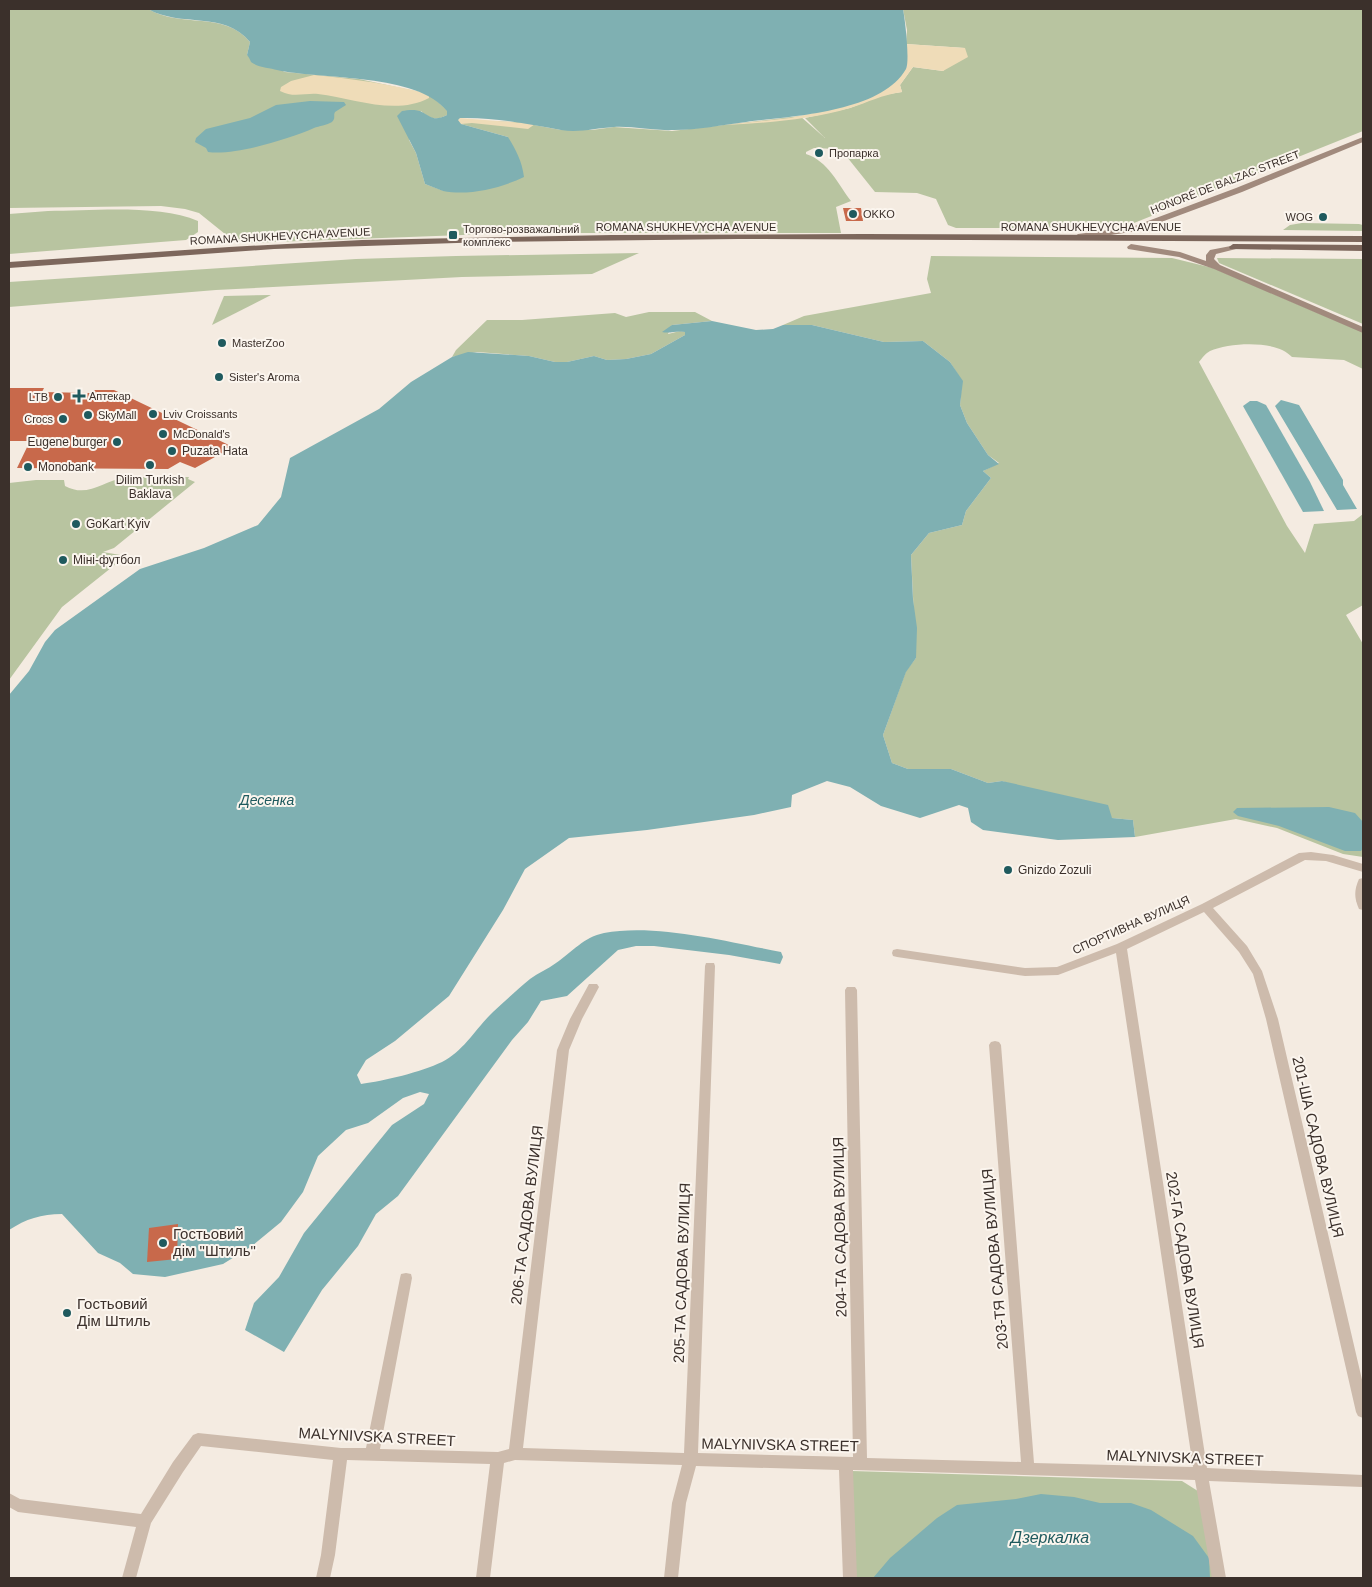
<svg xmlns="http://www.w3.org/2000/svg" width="1372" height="1587" font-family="Helvetica,sans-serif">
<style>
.green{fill:#b8c4a0}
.sand{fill:#efdcb8}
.water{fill:#7fb0b2}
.building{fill:#c8694b}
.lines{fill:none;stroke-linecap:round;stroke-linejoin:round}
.minor{fill:#cdbbac;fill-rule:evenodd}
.secondary{fill:#a18a7d;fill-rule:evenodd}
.primary{fill:#7d675c;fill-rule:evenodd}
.poi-dot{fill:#1f5a5e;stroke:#fbf5ee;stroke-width:2}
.labels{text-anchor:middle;stroke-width:4;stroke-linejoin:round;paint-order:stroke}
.far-poi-label{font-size:11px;fill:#3b302b;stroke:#fbf5ee;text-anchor:start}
.far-street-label{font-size:11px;fill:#3b302b;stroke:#fbf5ee}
.poi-label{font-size:12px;fill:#3b302b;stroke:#fbf5ee;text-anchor:start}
.street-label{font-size:12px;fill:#3b302b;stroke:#fbf5ee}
.water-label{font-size:14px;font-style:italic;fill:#1f5a5e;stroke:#fbf5ee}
.near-street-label{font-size:15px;fill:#3b302b;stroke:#fbf5ee}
.near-poi-label{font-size:15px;fill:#3b302b;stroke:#fbf5ee;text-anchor:start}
.near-water-label{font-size:16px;font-style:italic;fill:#1f5a5e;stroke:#fbf5ee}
</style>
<rect width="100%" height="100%" fill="#f4ebe1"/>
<g class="green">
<path d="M9 9H148C182 29 224 10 250 42L247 55 285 72 359 79 429 94 447 110V115C436 121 430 119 421 111L409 140 416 153 425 184 444 191 508 137 461 124 457 120 518 122 561 130H592L614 127 672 131 800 116 825 138 805 118 850 108 883 95 902 92 900 85 913 67 943 71 965 48 906 44 907 30 903 9H1363V131L1134 223 1105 228H956L948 225 936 199 917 193 875 192 847 157 836 149 814 148 806 152V154C828 161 838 184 851 201L836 207 841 233H519L244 243 230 238 199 213 185 209 161 206 9 208Z"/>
<path d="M48 211C91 211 159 204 198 221V232L186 240 9 254V214Z"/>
<path d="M1302 223 1359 224 1363 225V231L1283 230 1290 225Z"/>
<path d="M639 253 592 274 462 277 216 290 9 307V282L356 259 456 256Z"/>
<path d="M931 256 1172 258 1213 268 1353 328 1363 329V369L1344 360 1292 357C1277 340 1231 342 1210 351 1206 353 1202 358 1199 362L1287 526 1305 553 1314 524 1354 521 1363 514V605L1346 615 1363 644V857L1343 854 1277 828 1236 819 1135 837 1133 820 1112 818 1002 781 988 783 951 769H908L892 763 883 735 906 671 916 658 911 555 929 533 962 525 966 511 991 478 983 471 999 463 988 455 967 423 960 405 962 381 950 362 923 341 884 342 812 325H783L804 316 931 293 927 279Z"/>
<path d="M1217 258 1363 259V324L1219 263Z"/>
<path d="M271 295 212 325 224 296Z"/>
<path d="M649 312H695L712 321 672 325 668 334 680 331 685 332V335L651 354 626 359 607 360 594 356 567 362H555L529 356 477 352 452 357 456 350 487 320H522L615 313 626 317Z"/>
<path d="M124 477H189L188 479 195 482 114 548 103 552 126 556 62 607 9 680V483L36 480H64L65 486C87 498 103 482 124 477Z"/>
<path d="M852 1471 1182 1481 1201 1493 1215 1578H855Z"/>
</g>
<g class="sand">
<path d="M906 44 965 48 968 57 943 71 913 67 900 85 902 92C881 95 869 102 850 108 809 120 765 123 723 125L790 118 850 105 907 67Z"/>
<path d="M314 75C354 79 391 84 429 94V98C395 116 353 98 318 94 304 93 293 98 280 91L281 87 291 81Z"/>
<path d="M460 118 535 124 528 129 472 123 461 124 457 120Z"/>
</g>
<g class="water">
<path d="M148 9H903C905 19 910 61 906 69 881 113 790 116 746 122 722 125 698 130 674 130 654 131 634 126 614 127 596 128 579 133 561 130 528 124 494 117 460 118L458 120 461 124 508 137C516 150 522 161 524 177 501 188 469 196 443 191 437 189 431 186 425 184L416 153 397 116 402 111C408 110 416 109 422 112 432 118 435 121 447 115V111C417 73 323 80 277 70 270 68 257 67 251 62 250 60 249 57 247 55L250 42C224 10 181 28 148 9Z"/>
<path d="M310 101 344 102 346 105 335 112C333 116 336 118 332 122 327 125 319 126 314 128 289 139 234 156 208 152L206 148 195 142 196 138 206 129 250 118 276 105Z"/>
<path d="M712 321 756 330 773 329 783 325H812L884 342 923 341 950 362 963 381 960 405 967 423 988 455 999 464 983 471 991 478 966 511 962 525 929 533 911 555 913 599 917 628 916 658 906 672 883 735 892 763 908 769H951L988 783 1002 781 1108 805 1112 818 1133 820 1135 837 1058 840 983 830 971 822 968 808 959 805 920 818 881 806 850 787 827 781 792 795 791 807 754 815 647 830 569 838 525 869 503 910 449 996 395 1041 366 1060 357 1075 361 1084C384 1081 421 1072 442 1062 464 1051 476 1028 493 1012 505 1001 518 989 530 979 538 973 548 969 556 963 572 952 584 937 604 933 655 923 729 942 781 952L783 957 780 964 729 955 654 946H636L618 950 567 996 541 1001 528 1022 512 1040 398 1196 376 1214 358 1246 322 1290 284 1352 245 1330 254 1303 279 1277 304 1233 392 1125 424 1104 429 1094 420 1092 403 1098 368 1123 346 1130 318 1156 303 1192 281 1222 252 1246 223 1264 165 1277 133 1274 120 1263 98 1253 62 1214C41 1214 26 1219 9 1230V695L29 671 45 642 55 630 140 569 204 548 258 525 281 497 290 458 379 409 411 382 452 357 468 352 529 356 555 362H567L594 356 607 360 626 359 651 354 685 335V332C677 330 670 334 662 332L672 325Z"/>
<path d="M1281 400 1299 405 1343 480V485L1357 509 1337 510 1275 406Z"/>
<path d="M1250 401H1257L1266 405 1310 482 1324 511 1303 512 1243 406Z"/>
<path d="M1329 807 1355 813 1363 822V848L1361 851H1345L1279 826 1238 816 1233 812 1237 808Z"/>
<path d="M1041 1494 1074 1497 1100 1503H1131L1151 1510 1193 1536 1209 1558 1210 1578H873L890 1558 937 1518 957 1505 1016 1499Z"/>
</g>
<g class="building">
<path d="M843 208H861L863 221H846Z"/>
<path d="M9 388H44L42 392 90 393 92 390H114L233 447 195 468 180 462 168 469 17 468 30 441H9Z"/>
<path d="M178 1224 177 1259 147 1262 149 1228Z"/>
</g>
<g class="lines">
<g class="minor">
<path d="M1311 852 1333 855 1363 864V872L1326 861 1305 860 1213 908 1247 946 1262 971 1278 1019 1363 1384V1418L1358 1416 1356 1412 1266 1019 1253 974 1239 952 1204 912 1127 949 1207 1468 1363 1475V1487L1209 1481 1226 1578H1212L1195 1480 853 1470 857 1578H843L839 1470 696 1466 686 1503 678 1578H664L672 1503 682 1465 515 1460 504 1463 490 1578H476L490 1464 347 1460 335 1555 330 1578H316L321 1555 333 1460 201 1446 183 1472 151 1523 136 1578H122L136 1527 18 1512 9 1507V1493L20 1499 141 1514 173 1462 193 1435 198 1433 341 1448H366L400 1278 401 1274 406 1273 411 1274 412 1278 380 1449 498 1452 509 1449 557 1050 570 1019 589 984H597L599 987 582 1019 569 1050 523 1448 684 1453 705 966 706 963H714L715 966 698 1453 853 1457 845 990 847 987H855L857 990 867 1458 1021 1462 989 1045 991 1042 995 1041 999 1042 1001 1045 1034 1463 1193 1467 1116 953 1058 975 1025 976 897 957 893 956 892 953 893 950 897 949 1025 968 1057 967 1117 944 1202 904 1299 853Z"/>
<path d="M1363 878V910L1359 909C1354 898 1354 890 1359 879Z"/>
</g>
<g class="secondary">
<path d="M1363 137V142L1242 192 1137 231 1078 240 1074 237 1078 234 1132 227 1236 188Z"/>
<path d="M1131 244 1180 252 1206 261V255L1210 250 1236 245V249L1216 254 1214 259 1220 265 1363 327V333L1214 269 1179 257 1128 249 1127 247Z"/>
</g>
<g class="primary">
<path d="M863 234 1363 236V242L738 239 487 242 274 249 9 268V262L229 247 362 240 612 235Z"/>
<path d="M1233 244 1363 245V251L1230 249 1229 247Z"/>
</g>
</g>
<g class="poi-dot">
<circle cx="819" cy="153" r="5"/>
<circle cx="853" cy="214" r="5"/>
<circle cx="1323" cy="217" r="5"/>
<rect x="448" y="230" width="10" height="10" rx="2.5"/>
<circle cx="222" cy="343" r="5"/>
<circle cx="219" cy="377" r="5"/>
<path d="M76.5 388.5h5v5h5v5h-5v5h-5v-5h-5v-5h5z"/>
<circle cx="58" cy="397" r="5"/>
<circle cx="153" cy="414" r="5"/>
<circle cx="88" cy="415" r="5"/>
<circle cx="63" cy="419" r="5"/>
<circle cx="163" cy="434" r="5"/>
<circle cx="117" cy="442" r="5"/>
<circle cx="172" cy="451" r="5"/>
<circle cx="150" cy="465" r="5"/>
<circle cx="28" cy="467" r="5"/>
<circle cx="76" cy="524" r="5"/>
<circle cx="63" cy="560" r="5"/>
<circle cx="1008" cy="870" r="5"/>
<circle cx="163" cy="1243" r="5"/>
<circle cx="67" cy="1313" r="5"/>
</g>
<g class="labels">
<g class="far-poi-label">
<text x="829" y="157">Пропарка</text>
<text x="863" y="218">OKKO</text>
<text x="1313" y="221" text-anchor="end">WOG</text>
<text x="463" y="233">Торгово-розважальний<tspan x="463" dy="13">комплекс</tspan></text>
<text x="232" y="347">MasterZoo</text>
<text x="229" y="381">Sister's Aroma</text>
<text x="89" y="400">Аптекар</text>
<text x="48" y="401" text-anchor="end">LTB</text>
<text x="163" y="418">Lviv Croissants</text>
<text x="98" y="419">SkyMall</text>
<text x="53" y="423" text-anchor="end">Crocs</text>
<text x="173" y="438">McDonald's</text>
</g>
<g class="far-street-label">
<text transform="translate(1225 182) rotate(-21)" y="4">HONORÉ DE BALZAC STREET</text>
<text x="686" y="231">ROMANA SHUKHEVYCHA AVENUE</text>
<text x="1091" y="231">ROMANA SHUKHEVYCHA AVENUE</text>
<text transform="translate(280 236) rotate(-3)" y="4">ROMANA SHUKHEVYCHA AVENUE</text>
</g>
<g class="poi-label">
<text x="107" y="446" text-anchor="end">Eugene burger</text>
<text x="182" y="455">Puzata Hata</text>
<text x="38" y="471">Monobank</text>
<text x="150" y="484" text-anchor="middle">Dilim Turkish<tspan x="150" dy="14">Baklava</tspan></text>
<text x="86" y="528">GoKart Kyiv</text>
<text x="73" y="564">Міні-футбол</text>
<text x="1018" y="874">Gnizdo Zozuli</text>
</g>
<g class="street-label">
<text transform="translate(1131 925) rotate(-24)" y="4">СПОРТИВНА ВУЛИЦЯ</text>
</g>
<g class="water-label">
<text x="267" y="805">Десенка</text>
</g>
<g class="near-street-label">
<text transform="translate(1318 1147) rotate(77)" y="5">201-ША САДОВА ВУЛИЦЯ</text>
<text transform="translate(527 1215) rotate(-83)" y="5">206-ТА САДОВА ВУЛИЦЯ</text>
<text transform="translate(840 1227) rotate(-91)" y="5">204-ТА САДОВА ВУЛИЦЯ</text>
<text transform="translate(995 1259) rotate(-95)" y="5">203-ТЯ САДОВА ВУЛИЦЯ</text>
<text transform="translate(1185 1260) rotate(81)" y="5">202-ГА САДОВА ВУЛИЦЯ</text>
<text transform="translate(682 1273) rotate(-88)" y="5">205-ТА САДОВА ВУЛИЦЯ</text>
<text transform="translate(377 1437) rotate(3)" y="5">MALYNIVSKA STREET</text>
<text transform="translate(780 1445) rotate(1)" y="5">MALYNIVSKA STREET</text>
<text transform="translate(1185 1458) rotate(2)" y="5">MALYNIVSKA STREET</text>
</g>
<g class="near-poi-label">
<text x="173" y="1239">Гостьовий<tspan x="173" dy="17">дім "Штиль"</tspan></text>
<text x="77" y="1309">Гостьовий<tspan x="77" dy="17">Дім Штиль</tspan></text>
</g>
<g class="near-water-label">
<text x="1050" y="1543">Дзеркалка</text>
</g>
</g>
<rect width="1372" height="1587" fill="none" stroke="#3b302b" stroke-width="20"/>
</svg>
